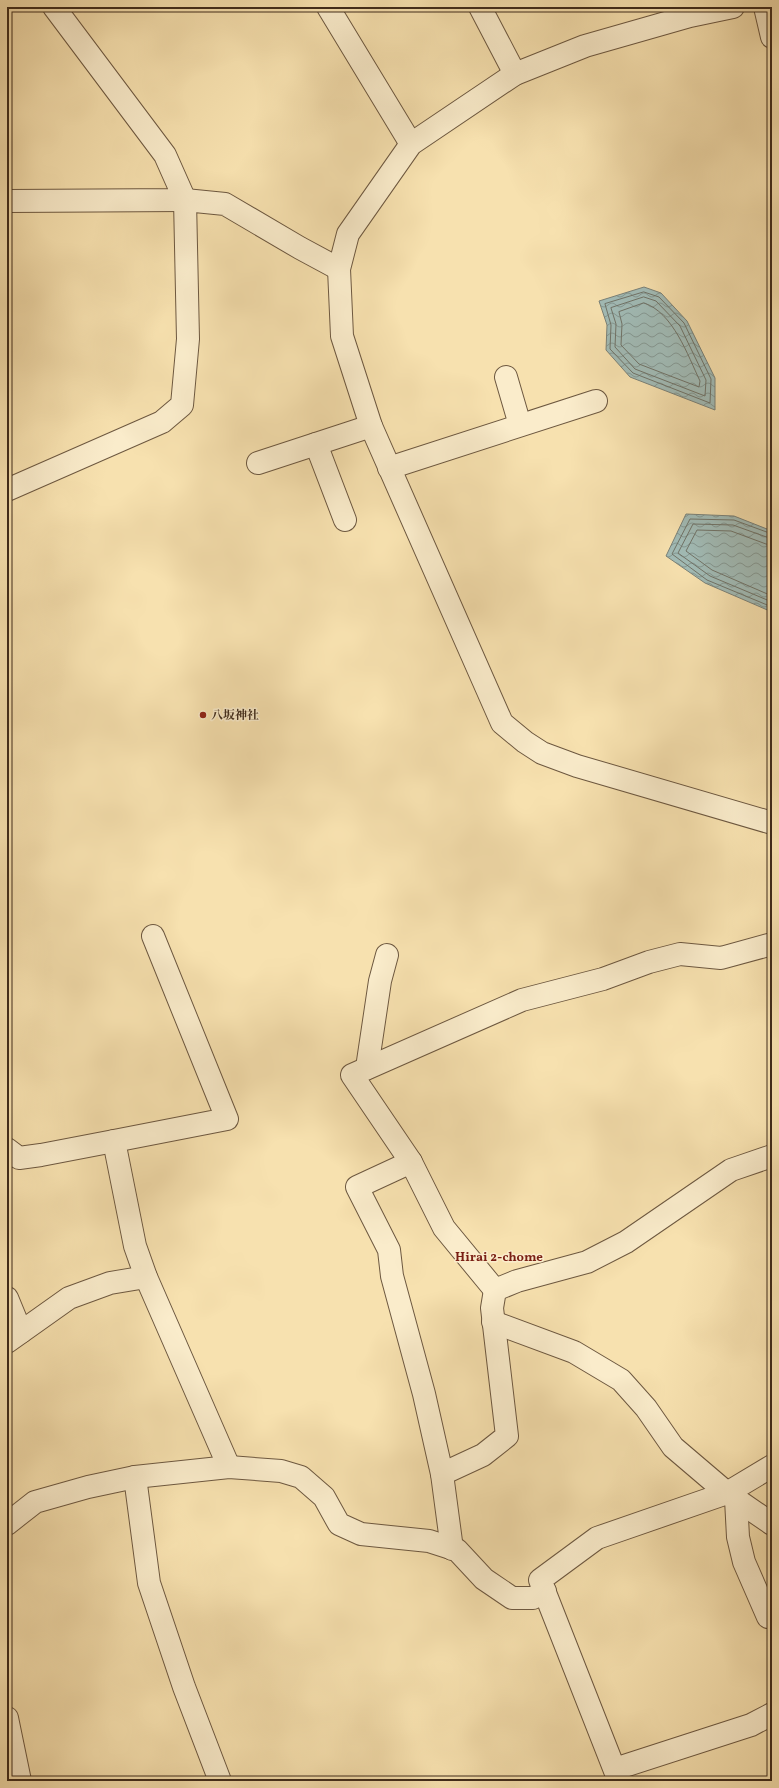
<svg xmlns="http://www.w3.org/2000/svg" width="779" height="1788" font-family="Vollkorn,'Noto Serif JP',serif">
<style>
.water{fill:url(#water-waves);stroke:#7a8178}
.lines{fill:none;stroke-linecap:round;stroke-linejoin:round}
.shore{stroke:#707368;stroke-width:1}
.minor-casing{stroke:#6d5840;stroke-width:24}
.minor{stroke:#faeccb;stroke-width:22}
.poi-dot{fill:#8f2418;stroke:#faeccb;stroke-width:1.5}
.labels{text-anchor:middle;stroke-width:3;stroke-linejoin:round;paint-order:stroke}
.poi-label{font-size:12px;font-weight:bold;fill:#3f2b1b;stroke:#faeccb;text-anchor:start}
.neighbourhood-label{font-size:13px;font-weight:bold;fill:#7a1f14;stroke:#faeccb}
</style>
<defs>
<pattern id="water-waves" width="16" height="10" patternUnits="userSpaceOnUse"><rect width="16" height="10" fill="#a1bbb6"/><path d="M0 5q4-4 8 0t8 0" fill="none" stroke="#859893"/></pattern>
</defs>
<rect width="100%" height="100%" fill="#f7e1af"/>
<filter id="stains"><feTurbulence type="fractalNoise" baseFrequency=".005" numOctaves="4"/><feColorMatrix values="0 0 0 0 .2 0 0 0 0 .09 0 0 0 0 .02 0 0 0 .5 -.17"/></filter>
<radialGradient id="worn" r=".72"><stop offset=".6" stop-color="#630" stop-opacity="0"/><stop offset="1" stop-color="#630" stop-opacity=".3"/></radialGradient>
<g class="water">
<path d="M644 287 661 293 687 321 715 378V410L630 377 606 350 607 325 599 301Z"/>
<path d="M686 514 734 516 772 531V612L705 583 666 556Z"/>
</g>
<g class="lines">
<g class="shore">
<path d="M644 292 659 297 684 323 711 379 710 403 633 373 610 349 611 325 605 304Z"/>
<path d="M644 297 656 301 680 326 706 380 705 396 635 369 615 347 616 324 611 308Z"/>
<path d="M644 303C673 312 688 356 700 381L699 387 639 364 621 345 622 324 619 312Z"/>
<path d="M772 534 734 520 690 519 672 554 707 580 772 607"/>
<path d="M772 539 733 525 693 524 678 553 710 576 772 602"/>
<path d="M772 545 766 544 731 531 697 530 686 551 712 570 772 596"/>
</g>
<defs>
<g id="minor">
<path d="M328 7 411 144"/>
<path d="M480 7 515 74"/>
<path d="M733 7 690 16 585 46 515 74 411 144 348 234 339 269 342 336 371 426 502 723 525 742 542 753 577 766 772 823"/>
<path d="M765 7 772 37"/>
<path d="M7 201 185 200 165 155 54 7"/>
<path d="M506 377 520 425"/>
<path d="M316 444 345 520"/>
<path d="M258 463 371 426"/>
<path d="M389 468 596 401"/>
<path d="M7 490 162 422 182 405 188 339 185 200 225 204 300 248 339 269"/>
<path d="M153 936 227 1119 114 1141 135 1246 146 1277 229 1467"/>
<path d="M367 1068 380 981 387 955"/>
<path d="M7 1149 19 1158 41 1155 114 1141"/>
<path d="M411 1162 444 1228 495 1290"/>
<path d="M7 1298 21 1332"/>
<path d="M493 1322 574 1352 621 1380 646 1408 673 1447 727 1493 772 1524"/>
<path d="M7 1342 69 1298 110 1283 146 1277"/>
<path d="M442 1474 483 1455 507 1436 492 1308 495 1290 517 1281 587 1262 626 1242 731 1170 772 1156"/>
<path d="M135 1477 149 1583 184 1687 220 1781"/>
<path d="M736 1499 738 1537 744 1562 768 1617"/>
<path d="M7 1524 35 1502 88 1487 135 1477 229 1467 281 1471 301 1477 324 1497 339 1524 361 1534 429 1541 457 1550 484 1579 512 1598H533L545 1591"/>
<path d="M452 1549 442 1474 424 1394 392 1276 389 1250 357 1187 411 1162 352 1075 522 1000 603 979 649 962 680 954 721 958 772 944"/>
<path d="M7 1718 20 1781"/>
<path d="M615 1769 751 1725 772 1714"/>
<path d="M619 1781 540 1580 597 1538 727 1493 772 1466"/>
</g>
</defs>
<use href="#minor" class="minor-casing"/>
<use href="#minor" class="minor"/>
</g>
<circle class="poi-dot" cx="203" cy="715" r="4"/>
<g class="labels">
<g class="poi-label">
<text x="211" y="719">八坂神社</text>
</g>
<g class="neighbourhood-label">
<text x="499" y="1261">Hirai 2-chome</text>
</g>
</g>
<rect width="779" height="1788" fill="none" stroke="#f7e1af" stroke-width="24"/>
<rect x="8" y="8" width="763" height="1772" fill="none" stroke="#3f2b1b" stroke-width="2"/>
<rect x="12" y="12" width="755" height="1764" fill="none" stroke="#3f2b1b"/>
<rect width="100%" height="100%" filter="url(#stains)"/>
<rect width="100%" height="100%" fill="url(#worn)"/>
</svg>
